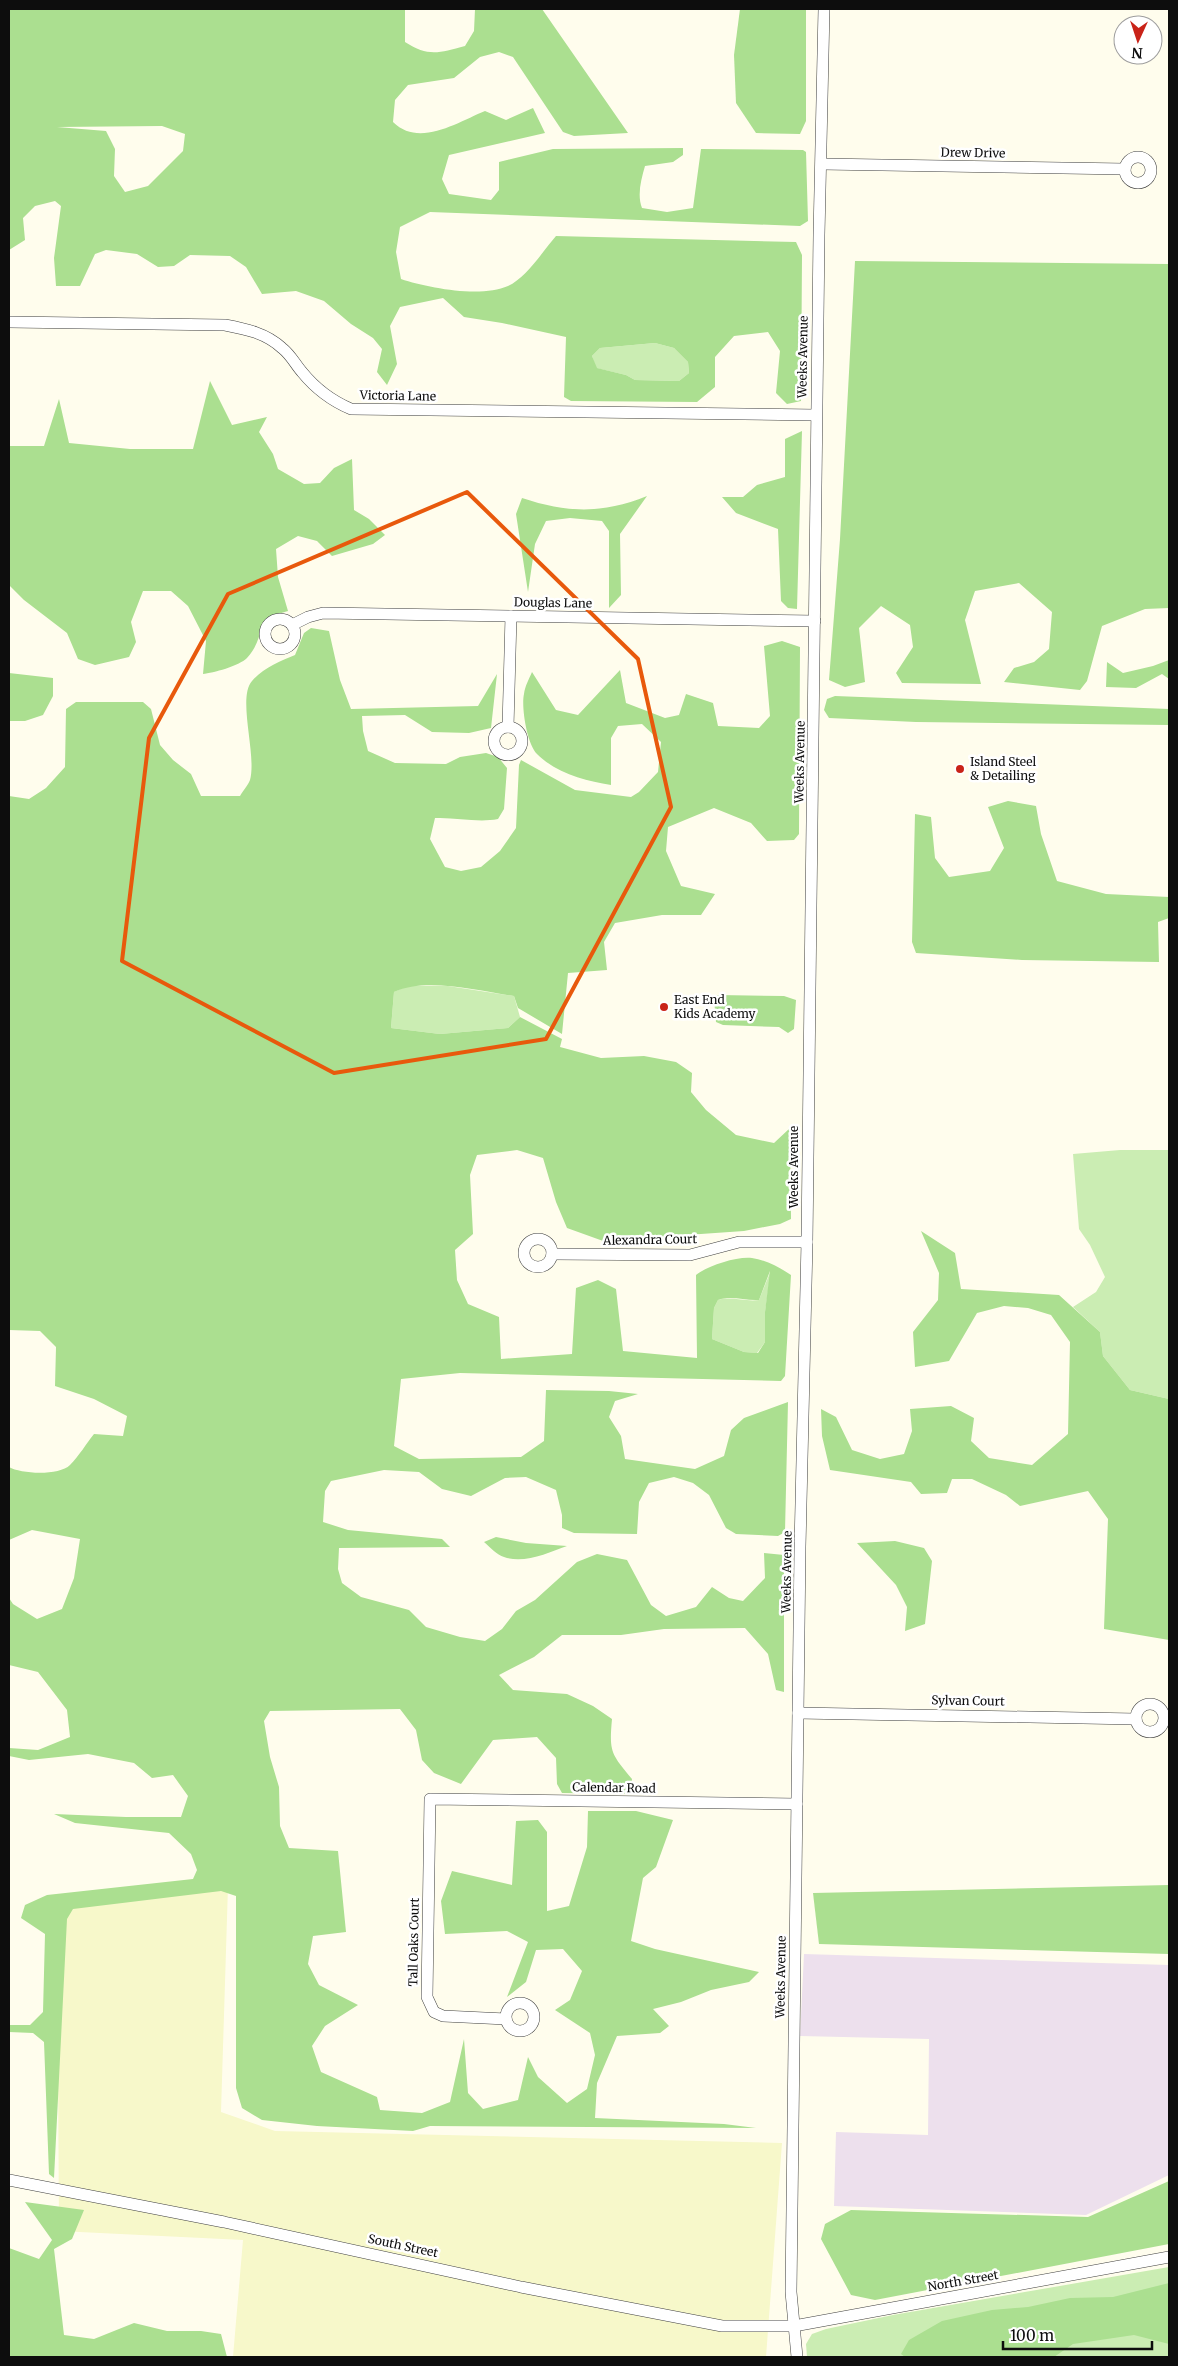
<svg xmlns="http://www.w3.org/2000/svg" width="1178" height="2366" font-family="Merriweather,serif">
<style>
.industrial{fill:#ede0ed}
.farmland{fill:#f7f8ca}
.green{fill:#cbedb3}
.forest{fill:#abdf90;fill-rule:evenodd}
.lines{fill:none;stroke-linecap:round;stroke-linejoin:round}
.minor-casing{stroke:#404040;stroke-width:12}
.minor{stroke:#fff;stroke-width:11}
.marked{fill:none;stroke:#e8590c;stroke-width:4;stroke-linejoin:round}
.poi-dot{fill:#c92318;stroke:#fff;stroke-width:2}
.labels{text-anchor:middle;stroke-width:5;stroke-linejoin:round;paint-order:stroke}
.street-label{font-size:12px;fill:#0d0d0d;stroke:#fff}
.poi-label{font-size:12px;fill:#0d0d0d;stroke:#fff;text-anchor:start}
</style>
<rect width="100%" height="100%" fill="#fffded"/>
<path class="industrial" d="M804 1954 1169 1965V2175L1086 2215 834 2206 836 2132 928 2135 929 2039 800 2036Z"/>
<path class="farmland" d="M228 1886 221 2112 275 2131 782 2143 766 2357H233L243 2240 59 2231 57 1904Z"/>
<g class="green">
<path d="M655 343 674 348 688 362 689 373 679 381 635 380 626 375 596 368 592 356 600 348Z"/>
<path d="M406 986H448L514 996 520 1017 508 1028 440 1034 391 1028 394 992Z"/>
<path d="M1120 1150H1169V1399L1130 1390 1103 1356 1100 1332 1073 1307 1096 1292 1105 1277 1090 1245 1079 1229 1073 1154Z"/>
<path d="M771 1270 765 1312V1342L757 1353 744 1352 712 1339 714 1308 718 1300C731 1296 745 1302 759 1300Z"/>
<path d="M1169 2267V2357H807L806 2344 812 2334 826 2329 893 2315Z"/>
</g>
<g class="forest">
<path d="M9 9H405V42C428 57 439 53 465 46L474 31 475 9H542L628 133 574 136 563 132 513 57 499 52 480 57 454 78 408 85 395 100 393 122C419 148 458 122 485 111L506 120 533 108 545 133 449 155 442 179 449 194 491 200 499 190V162L553 149 683 148V155L673 162 645 166C641 180 637 195 642 208L667 212 693 208 701 149 803 150 806 152 808 221 800 226 430 212 400 227 396 252 401 279C428 288 481 298 508 286 526 278 543 251 556 236L796 242 802 255 801 401 787 404 776 393 780 351 768 332 734 336 715 357V387L697 402 571 401 564 397 566 337 502 323 464 317 443 298 400 307 390 326 397 364 387 385 377 372 382 349 373 338 351 324 324 301 296 291 262 294 246 267 230 256 190 255 174 266 158 267 137 254 106 250 95 254 80 286H56L54 258 61 206 55 201 35 206 23 218 25 240 9 250ZM162 126 185 134 183 151 148 186 125 192 114 176 115 149 106 131 57 127ZM655 343 674 348 688 362 689 373 679 381 635 380 626 375 597 368 592 356 600 348Z"/>
<path d="M740 9H806V121L800 134 756 133 736 103 734 55Z"/>
<path d="M855 261 1169 264V608L1145 609 1102 626 1087 681 1080 690 1004 682 1014 668 1034 662 1049 649 1052 612 1019 583 975 591 965 620 981 684 902 683 896 673 913 647 910 625 881 606 859 628 865 682 845 687 829 680 840 539Z"/>
<path d="M210 381 232 425 267 417 259 432 273 454 278 469 304 484 320 483 334 468 352 459 354 510 369 519 385 535 373 544 332 556 317 541 298 536 276 549 278 577 288 611C253 620 266 638 247 658 239 666 213 673 203 674L206 641 188 606 171 591H143L131 622 136 642 129 657 95 665 78 659 67 633 24 600 9 585V446H44L59 399 69 443 130 449H193Z"/>
<path d="M802 431 797 609 788 608 781 601 778 529 736 513 722 497H743L757 485 785 477V439Z"/>
<path d="M647 496 620 534 621 595 609 608V531L602 521 570 518 546 521 535 544 528 592 516 514 522 498C567 513 603 514 647 496Z"/>
<path d="M311 628 329 631 340 680 351 709 478 706 497 674 491 728 469 733 432 732 405 715 362 716 363 731 368 751 395 763 446 764 460 757 486 753 498 757 507 768 504 809 498 819C477 823 456 817 435 818L430 839 445 867 461 871 481 867 500 851 516 828 519 765 521 760 575 790 631 797 639 792 658 772 661 742 642 724 618 726 611 738V785C585 781 556 773 537 754 527 744 521 707 524 694 525 686 529 679 532 672L556 710 578 715 620 670 626 703 665 718 679 715 686 694 713 703 718 726 759 728 770 716 764 646 782 641 800 647 799 834 794 840 767 841 751 823 714 808 668 827 666 851 681 886 715 894 701 915H662L615 923 604 942 607 970 568 973 562 1034 518 1008 514 996C479 991 426 977 394 992L391 1028 440 1034 508 1028 520 1017 562 1039 560 1047 601 1058 644 1056 676 1062 692 1073 691 1092 706 1110 736 1135 774 1143 790 1128 791 1219 780 1224 744 1231 672 1236 617 1246 567 1228 556 1202 543 1158 517 1150 477 1155 470 1175 473 1234 455 1250 457 1280 468 1304 499 1317 501 1359 572 1354 576 1288 598 1280 616 1289 623 1351 697 1358 696 1275C707 1266 737 1256 752 1258 766 1260 779 1267 791 1275L785 1376 781 1381 460 1373 401 1379 394 1446 419 1459 521 1457 544 1441 546 1390 609 1391 638 1394 615 1401 609 1417 621 1436 625 1459 695 1469 724 1456 731 1430 744 1418 788 1402 785 1532 778 1536 736 1534 726 1528 709 1495 693 1483 674 1477 649 1483 639 1502 637 1534 574 1533 562 1528V1515L556 1490 526 1477 505 1478 471 1496 442 1489 419 1472 384 1470 331 1481 325 1491 323 1522 348 1530 442 1539 450 1547 339 1548 338 1569 342 1583 361 1597 409 1610 426 1627 460 1637 485 1641 502 1629 516 1611 535 1600 577 1562 597 1554 627 1560 651 1605 666 1616 696 1607 712 1587 729 1598 743 1601 765 1578 764 1553 784 1555V1692L776 1690 768 1654 745 1628 664 1629 621 1635H562L534 1657 499 1675 513 1690 567 1694 593 1706 612 1719C609 1752 611 1754 632 1779L630 1794 562 1793 557 1784 556 1758 537 1737 493 1740 461 1784 434 1773 422 1760 416 1730 400 1709 270 1711 264 1721 270 1757 279 1787 280 1826 289 1848 338 1851 346 1932 313 1936 308 1964 319 1985 358 2005 325 2026 312 2046 321 2072 377 2097 380 2110 422 2113 450 2102 464 2039 468 2093 483 2109 518 2100 528 2057 538 2077 567 2103 587 2089 595 2055 590 2033 555 2010 570 2000 582 1971 563 1949 536 1950 526 1982 507 1997 528 1942 507 1931 445 1934 441 1901 452 1871 512 1885 516 1821 538 1820 547 1832V1911L569 1906 587 1847 588 1811H636L673 1820 656 1867 643 1878 631 1941 655 1949 759 1972 749 1982 711 1990 681 2002 653 2009 669 2026 660 2033 617 2036 597 2083 595 2118 724 2124 756 2128 430 2126 413 2131 317 2126 262 2120 242 2108 236 2088V1896L221 1891 73 1909 67 1919 54 2178 49 2174 44 2042 33 2033 9 2032V2025H30L43 2012 45 1934 21 1918 25 1905 47 1895 193 1879 197 1870 191 1854 169 1833 75 1823 54 1814 126 1817H181L188 1796 173 1775 152 1778 134 1763 88 1754 29 1760 9 1756V1748L38 1750 70 1737 67 1710 38 1672 9 1665V1598L13 1604 37 1619 62 1609 74 1578 80 1539 32 1530 9 1540V1467C21 1474 59 1476 70 1465 79 1456 86 1444 94 1434L123 1436 127 1416 94 1399 55 1386 56 1347 40 1331 9 1330V796L29 799 46 788 65 767 66 709 76 702H143L151 709 160 745 173 760 191 774 201 796H240C243 791 248 785 250 780 257 755 237 698 252 681 263 668 280 661 295 655L304 633ZM770 1271 765 1312V1342L758 1353 744 1352 712 1339 714 1308 718 1300C731 1295 745 1301 759 1300Z"/>
<path d="M1169 660V679L1162 674 1136 688 1106 687 1107 662 1123 673 1153 666Z"/>
<path d="M9 673 53 678V696L43 715 25 721H9Z"/>
<path d="M835 696 1169 709V725L916 722 829 718 824 710 827 699Z"/>
<path d="M1008 801 1036 806 1041 834 1057 881 1106 894 1169 897V918L1158 922 1159 962 1022 960 916 953 912 942 915 814 931 817 935 858 949 877 990 871 1004 848 988 807Z"/>
<path d="M718 995 784 996 796 1000 794 1029 788 1033 779 1027 723 1025 716 1022 714 999Z"/>
<path d="M921 1231 955 1253 961 1289 1059 1295 1100 1332 1103 1356 1130 1390 1169 1399V1640L1104 1629 1108 1519 1088 1491 1020 1506 1006 1495 972 1479H952L947 1493 921 1494 911 1482 830 1470 822 1436 821 1409 836 1417 852 1450 880 1459 904 1454 912 1431 910 1409 951 1406 974 1418 971 1441 989 1458 1032 1465 1068 1434 1070 1342 1051 1315 1028 1308 1004 1306 977 1313 949 1361 915 1367 913 1332 938 1300 939 1273Z"/>
<path d="M496 1537 526 1543 567 1546C548 1553 524 1564 504 1557 497 1555 490 1547 484 1542Z"/>
<path d="M895 1541 924 1548 932 1561 925 1624 905 1631 907 1607 896 1585 857 1543Z"/>
<path d="M1169 1885V1954L819 1944 813 1893Z"/>
<path d="M1169 2181V2244L875 2300 851 2295 821 2239 825 2224 851 2210 1088 2217Z"/>
<path d="M25 2202 84 2210 72 2239 54 2249 64 2335 94 2339 134 2323 167 2331H201L221 2334 227 2357H9V2248L39 2259 52 2240Z"/>
<path d="M1169 2283V2344L1134 2335 1073 2344 1054 2357H905L901 2354 909 2340 942 2321 992 2310 1028 2307 1070 2298 1113 2297Z"/>
</g>
<g class="lines">
<defs>
<g id="minor">
<circle cx="1138" cy="170" r="13"/>
<path d="M822 164 1125 169"/>
<path d="M9 322 225 325C246 329 266 333 282 348 291 355 295 364 302 372 315 388 332 401 351 409L816 415"/>
<circle cx="280" cy="634" r="15"/>
<path d="M292 625 308 617 323 613 815 621"/>
<circle cx="508" cy="741" r="14"/>
<path d="M508 727 511 616"/>
<circle cx="538" cy="1253" r="14"/>
<path d="M552 1254 690 1255 739 1242H807"/>
<circle cx="1150" cy="1718" r="14"/>
<path d="M798 1713 1136 1719"/>
<circle cx="520" cy="2017" r="14"/>
<path d="M506 2019 443 2016 434 2012 427 1997 430 1799 797 1804"/>
<path d="M9 2180 224 2222 521 2287 722 2326H794L1169 2257"/>
<path d="M797 2357 791 2292 800 1547 807 1242 819 235 824 9"/>
</g>
</defs>
<use href="#minor" class="minor-casing"/>
<use href="#minor" class="minor"/>
</g>
<path class="marked" d="M467 492 638 659 671 807 546 1039 334 1073 122 961 149 738 228 594Z"/>
<g class="poi-dot">
<circle cx="960" cy="769" r="5"/>
<circle cx="664" cy="1007" r="5"/>
</g>
<g class="labels">
<g class="street-label">
<text transform="translate(973 153) rotate(1)" y="4">Drew Drive</text>
<text transform="translate(803 357) rotate(-89)" y="4">Weeks Avenue</text>
<text transform="translate(398 396) rotate(1)" y="4">Victoria Lane</text>
<text transform="translate(553 603) rotate(1)" y="4">Douglas Lane</text>
<text transform="translate(800 762) rotate(-89)" y="4">Weeks Avenue</text>
<text transform="translate(794 1167) rotate(-90)" y="4">Weeks Avenue</text>
<text transform="translate(650 1240) rotate(-1)" y="4">Alexandra Court</text>
<text transform="translate(787 1572) rotate(-89)" y="4">Weeks Avenue</text>
<text transform="translate(968 1701) rotate(1)" y="4">Sylvan Court</text>
<text transform="translate(614 1788) rotate(1)" y="4">Calendar Road</text>
<text transform="translate(414 1942) rotate(-89)" y="4">Tall Oaks Court</text>
<text transform="translate(781 1977) rotate(-89)" y="4">Weeks Avenue</text>
<text transform="translate(403 2246) rotate(12)" y="4">South Street</text>
<text transform="translate(963 2281) rotate(-10)" y="4">North Street</text>
</g>
<g class="poi-label">
<text x="970" y="766">Island Steel<tspan x="970" dy="14">&amp; Detailing</tspan></text>
<text x="674" y="1004">East End<tspan x="674" dy="14">Kids Academy</tspan></text>
</g>
</g>
<rect width="1178" height="2366" fill="none" stroke="#0d0d0d" stroke-width="20"/>
<g transform="translate(1138 40) rotate(183)"><circle r="24" fill="#ffffff" stroke="#9e9e9e"/>
<path d="M0-4L9 19L0 12L-9 19Z" fill="#c92318"/>
<text y="-8" font-size="14" font-weight="bold" text-anchor="middle" fill="#0d0d0d">N</text>
</g>
<path d="M1003 2341v8h149v-8" fill="none" stroke="#0d0d0d" stroke-width="2.5"/>
<text x="1010" y="2341" font-size="15" fill="#0d0d0d" stroke="#ffffff" stroke-width="4" paint-order="stroke">100 m</text>
</svg>
